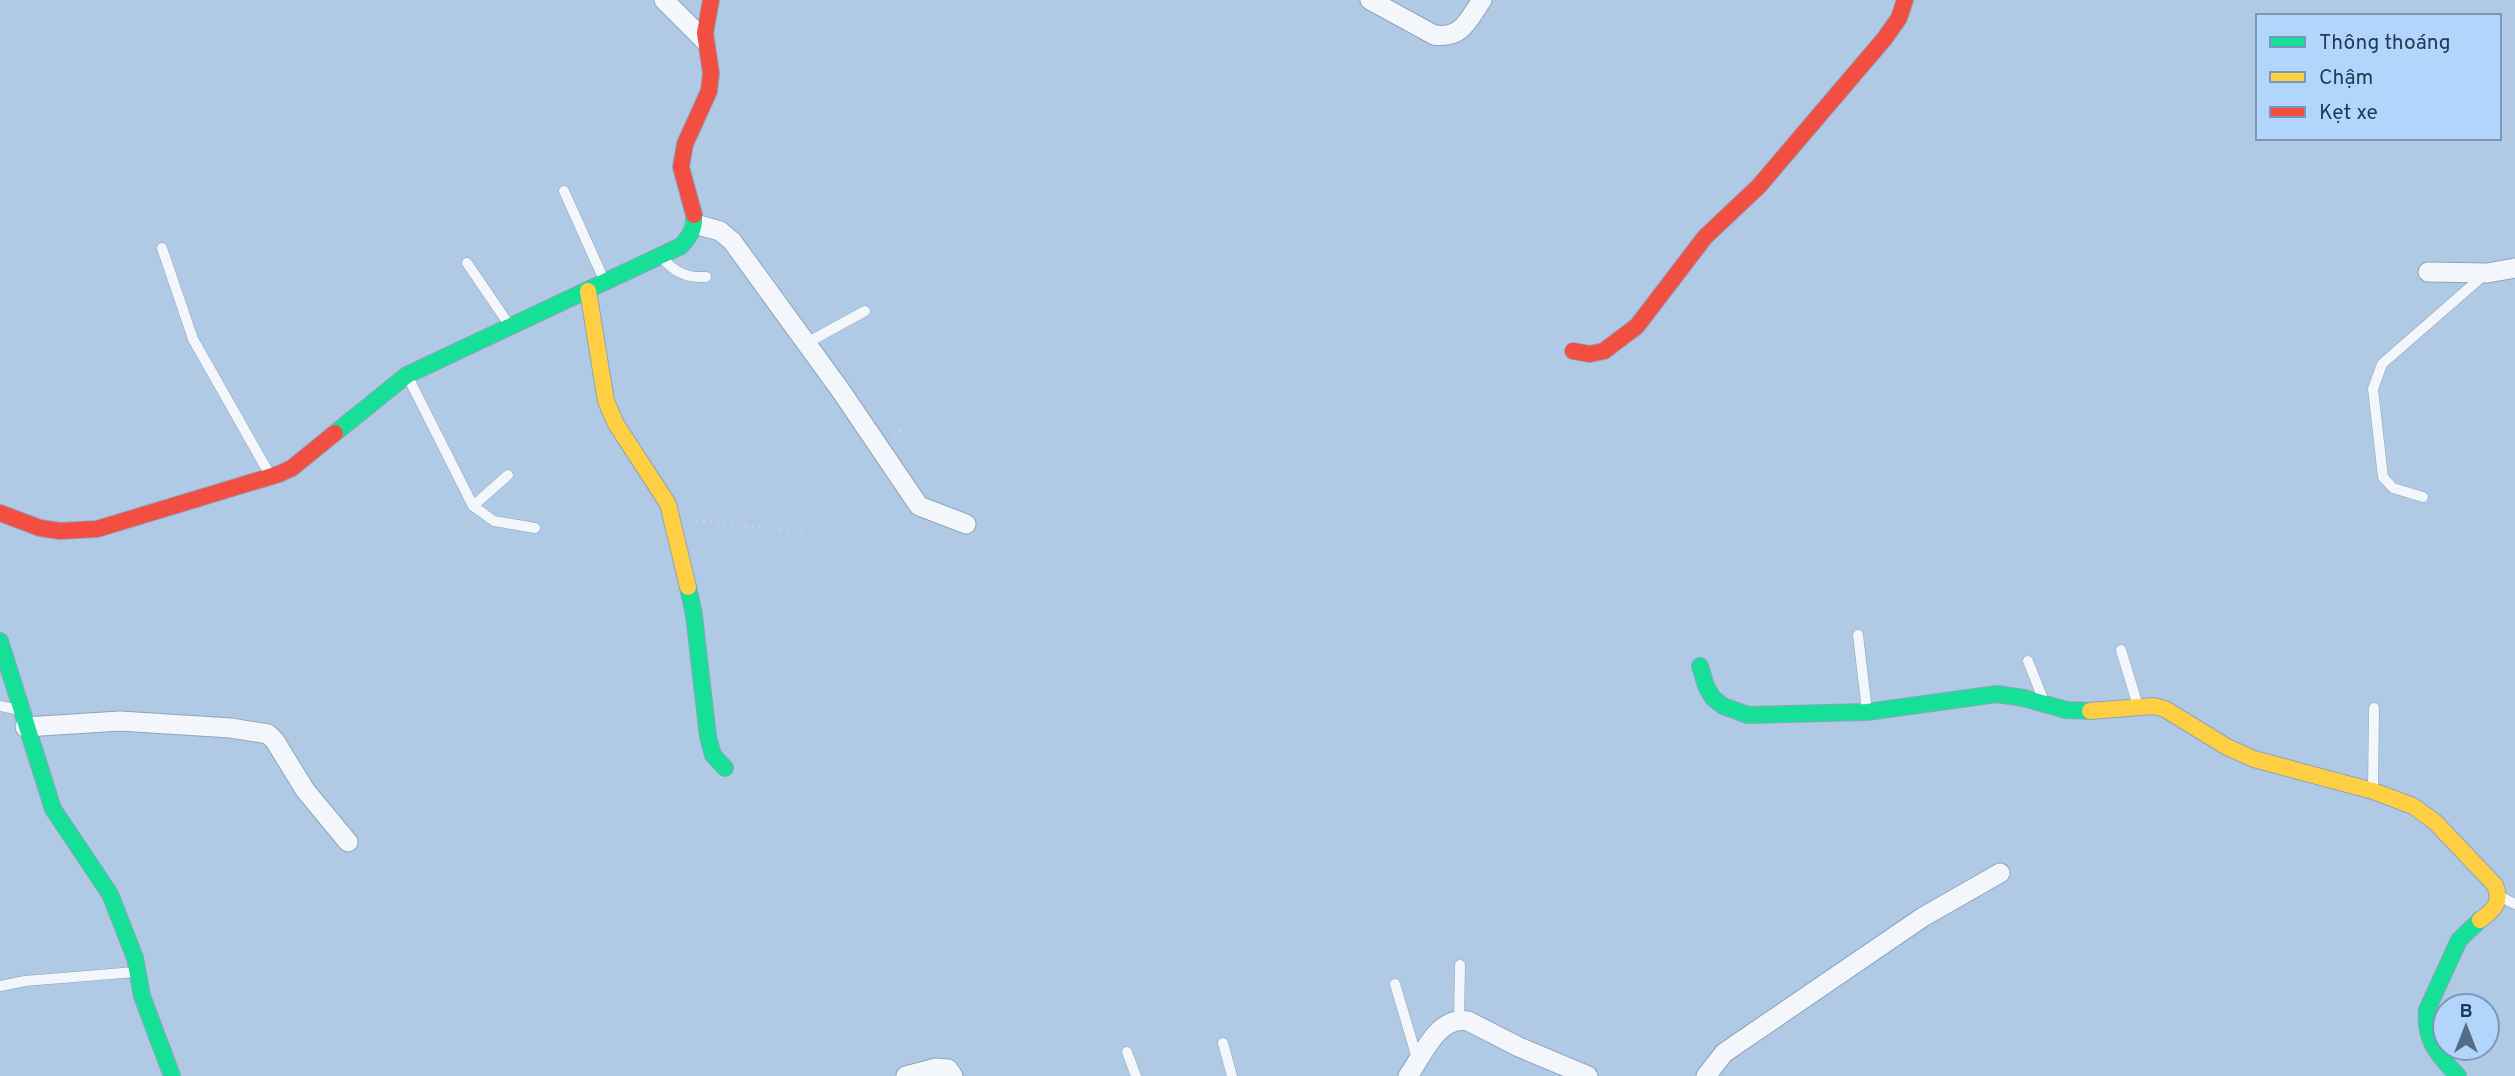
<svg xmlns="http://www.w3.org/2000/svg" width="2515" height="1076" font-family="Overpass,sans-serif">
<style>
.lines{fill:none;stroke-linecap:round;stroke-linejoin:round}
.lane-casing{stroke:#8da4bb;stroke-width:11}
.street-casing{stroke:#8da4bb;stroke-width:21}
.fast-casing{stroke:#8da4bb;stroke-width:18}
.slow-casing{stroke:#8da4bb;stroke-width:18}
.jam-casing{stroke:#8da4bb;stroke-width:18}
.path{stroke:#c7d0d8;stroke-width:3.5;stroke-dasharray:2 5;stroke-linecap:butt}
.lane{stroke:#f3f7fb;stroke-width:10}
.street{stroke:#f3f7fb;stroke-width:19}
.fast{stroke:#16e098;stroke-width:16}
.slow{stroke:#ffcf43;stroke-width:16}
.jam{stroke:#f24e42;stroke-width:16}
</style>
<rect width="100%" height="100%" fill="#b0cae5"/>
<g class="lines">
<defs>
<g id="lane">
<path d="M564 191 604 280"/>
<path d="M162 248 193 339 270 475"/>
<path d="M661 257C675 272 685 278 706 277"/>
<path d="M467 263 510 326"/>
<path d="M805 344 865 311"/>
<path d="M407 375 473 506 494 521 535 528"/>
<path d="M2423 497 2393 488 2383 477 2373 389 2382 364 2484 275"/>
<path d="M473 506 508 475"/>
<path d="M1858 635 1867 711"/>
<path d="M2121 650 2138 706"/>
<path d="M2028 661 2043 699"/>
<path d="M0 706 20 710"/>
<path d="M2373 788 2374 708"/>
<path d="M2499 896 2515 904"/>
<path d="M1395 984 1417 1058"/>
<path d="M0 986 25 981 135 972"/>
<path d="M1459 1019 1460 965"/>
<path d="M1223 1043 1232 1076"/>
<path d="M1127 1052 1136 1076"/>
</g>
<g id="street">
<path d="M664 0 705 41"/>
<path d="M1370 0 1434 35C1462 39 1468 20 1482 0"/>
<path d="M695 224 720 231 732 241 841 391 919 506 966 524"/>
<path d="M2428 272 2487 273 2515 268"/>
<path d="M25 727 120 721 231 728 268 734 275 741 305 790 348 842"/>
<path d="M906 1076 936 1068 948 1069 953 1076"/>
<path d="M1408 1076C1423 1055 1438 1015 1468 1021L1519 1047 1588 1076"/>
<path d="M1706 1076 1724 1053 1737 1044 1923 917 2000 873"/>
</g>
<g id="fast">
<path d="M335 433 407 375 681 246C690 236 695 229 694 215"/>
<path d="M688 587 694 615 708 737 713 755 725 768"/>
<path d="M0 641 53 809 110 894 135 958 142 996 172 1076"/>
<path d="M1700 666 1706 686 1713 698 1723 706 1748 715 1867 712 1997 694 2024 698 2066 710 2090 711"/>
<path d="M2458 1076C2438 1055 2424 1040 2427 1010L2459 940 2480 920"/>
</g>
<g id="slow">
<path d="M588 291 606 401 616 424 668 504 688 587"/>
<path d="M2090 711 2153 706 2165 709 2227 747 2254 759 2373 791 2413 806 2435 822 2495 885C2502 903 2494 910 2480 920"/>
</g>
<g id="jam">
<path d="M694 215 681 167 685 144 709 91 711 73 705 33 711 0"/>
<path d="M1573 351 1590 354 1604 351 1637 326 1705 237 1759 186 1885 38 1899 18 1905 0"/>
<path d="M0 513 40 528 60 531 97 529 279 474 292 468 335 433"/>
</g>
</defs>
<use href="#lane" class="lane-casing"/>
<use href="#street" class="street-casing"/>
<use href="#fast" class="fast-casing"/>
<use href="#slow" class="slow-casing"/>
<use href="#jam" class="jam-casing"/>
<g class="path">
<path d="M893 435 903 428"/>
<path d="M696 521 802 532"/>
</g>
<use href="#lane" class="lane"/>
<use href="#street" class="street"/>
<use href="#fast" class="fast"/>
<use href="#slow" class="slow"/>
<use href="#jam" class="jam"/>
</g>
<rect x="2256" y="14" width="245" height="126" fill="#b2d6fb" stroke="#7898b8" stroke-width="2"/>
<rect x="2270" y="37" width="35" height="10" fill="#16e098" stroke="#7898b8" stroke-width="2"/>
<text x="2319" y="49" font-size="21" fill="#223b54">Thông thoáng</text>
<rect x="2270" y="72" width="35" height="10" fill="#ffcf43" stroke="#7898b8" stroke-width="2"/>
<text x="2319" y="84" font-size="21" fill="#223b54">Chậm</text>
<rect x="2270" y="107" width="35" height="10" fill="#f24e42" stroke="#7898b8" stroke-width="2"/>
<text x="2319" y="119" font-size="21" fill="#223b54">Kẹt xe</text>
<g transform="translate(2466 1027)"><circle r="33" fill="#b2d6fb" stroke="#7898b8" stroke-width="2"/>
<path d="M0-5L12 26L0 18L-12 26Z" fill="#546d87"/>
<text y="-10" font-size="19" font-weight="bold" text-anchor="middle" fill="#223b54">B</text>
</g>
</svg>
